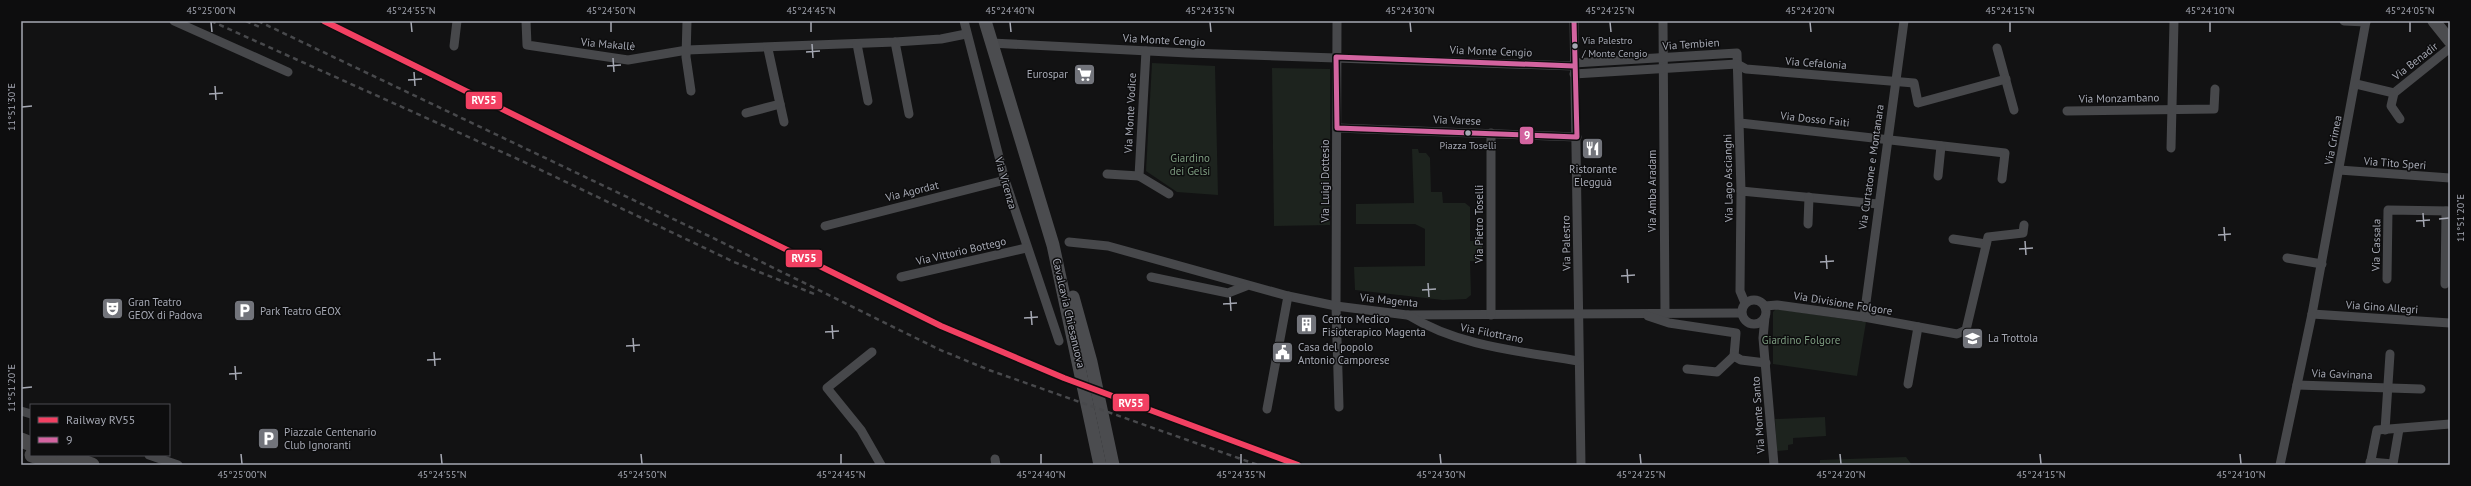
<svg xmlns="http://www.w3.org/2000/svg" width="2471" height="486" font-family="'PT Sans',sans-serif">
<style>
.green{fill:#1d231e}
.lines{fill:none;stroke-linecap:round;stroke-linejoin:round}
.minor{stroke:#47484b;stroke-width:9}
.secondary{stroke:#4b4c4f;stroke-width:13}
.trunk{stroke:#4a4a4c;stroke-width:15}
.rail{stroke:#48494c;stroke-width:2.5;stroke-dasharray:5 4;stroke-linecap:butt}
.bus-1-casing{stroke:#0d0d0e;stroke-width:8}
.bus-1{stroke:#d364a0;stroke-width:5}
.rail-1-casing{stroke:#0d0d0e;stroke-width:9}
.rail-1{stroke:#f24062;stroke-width:6}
.ticks{fill:none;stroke:#a5a8b3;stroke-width:1.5}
.bus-dot{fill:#a5a8b3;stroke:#0d0d0e;stroke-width:1.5}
.labels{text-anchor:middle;stroke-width:3;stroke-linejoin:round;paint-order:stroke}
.bus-label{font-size:10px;fill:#a5a8b3;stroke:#0d0d0e;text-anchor:start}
.street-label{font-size:11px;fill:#a5a8b3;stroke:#0d0d0e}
.poi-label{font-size:11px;fill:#a5a8b3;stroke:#0d0d0e;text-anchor:start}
.park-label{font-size:11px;fill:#7d9c80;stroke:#0d0d0e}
.line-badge{stroke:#0d0d0e;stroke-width:1.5}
.badge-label{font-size:11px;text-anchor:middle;font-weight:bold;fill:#fff}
.neatline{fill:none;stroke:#a5a8b3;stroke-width:1.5}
.ticks-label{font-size:10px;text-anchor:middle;fill:#a5a8b3}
</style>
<rect width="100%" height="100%" fill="#121213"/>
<g class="green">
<path d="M1152 63 1215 66 1218 195 1177 192 1146 171Z"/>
<path d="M1272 68 1330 69V225L1274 226Z"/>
<path d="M1412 149H1418L1419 153H1426L1430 158 1431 192H1442L1443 203H1465L1470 207V241H1482V261H1470L1471 295 1466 299 1443 300 1355 290 1354 267 1425 266V229L1415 224H1356V204L1414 203Z"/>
<path d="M1776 309 1866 322 1857 376 1773 364V312Z"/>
<path d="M1825 417 1826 436 1793 438V444L1788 445V450L1777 451 1775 419Z"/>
<path d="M1906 457 1912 465H1820V460Z"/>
</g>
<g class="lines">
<g class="minor">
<path d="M174 21 288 72"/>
<path d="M526 21 527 45 628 60 687 50 895 42 941 39 966 34"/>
<path d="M687 21 686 57 691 91"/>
<path d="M964 21 1005 180 1059 341"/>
<path d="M1337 21 1336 306 1339 407"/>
<path d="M1574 21 1581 465"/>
<path d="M1663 21 1665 313"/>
<path d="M2344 21 2366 22"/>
<path d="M895 42 909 114"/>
<path d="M991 43 1188 53 1574 66"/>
<path d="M857 44 868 101"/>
<path d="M454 46 457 21"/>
<path d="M1997 48 2014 110"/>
<path d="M1146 51 1139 176 1169 194"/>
<path d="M1574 63 1737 53 1741 191 1740 291 1745 303"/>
<path d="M1574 74 1737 64 1746 69 1914 83 1918 103 2006 79"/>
<path d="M2356 84 2394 93 2450 48"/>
<path d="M2394 93 2391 106 2400 119"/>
<path d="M780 104 784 122"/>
<path d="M2067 111 2214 109 2215 89"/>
<path d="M746 113 780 104 768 49"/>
<path d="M1740 123 2005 153 2002 179"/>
<path d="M1337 128 1577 137"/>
<path d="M2171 148 2174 21"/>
<path d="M2339 170 2450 178"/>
<path d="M1107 174 1139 176"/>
<path d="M1938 176 1941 146"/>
<path d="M1741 191 1878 204"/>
<path d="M1808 224 1809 197"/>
<path d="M825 226 1005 180"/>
<path d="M1953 239 1986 244"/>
<path d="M1069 242 1108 246 1288 296 1336 306 1407 315 1741 313"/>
<path d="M2287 258 2322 264"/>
<path d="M901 277 1026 248"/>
<path d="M1151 277 1228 293 1246 286"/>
<path d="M2387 279 2388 210 2450 211"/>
<path d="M2445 284 2446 211"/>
<circle cx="1754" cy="312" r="12"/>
<path d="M1765 306 1777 305 1864 317 1957 334 1966 330 1988 237 2023 233 2024 225"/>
<path d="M2312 314 2450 323"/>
<path d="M1408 315C1460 347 1520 351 1578 361"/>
<path d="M1491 315V133"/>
<path d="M1648 316 1669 323 1736 333 1734 356 1741 360 1766 363"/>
<path d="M1765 317 1763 338 1774 465"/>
<path d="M1864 317 1904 21"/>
<path d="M872 352 827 388 861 430 881 465"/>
<path d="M1687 369 1717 372 1734 356"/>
<path d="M1908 384 1918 327"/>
<path d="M2297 385 2421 389"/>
<path d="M1267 409 1288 296"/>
<path d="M21 411 31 414"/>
<path d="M2385 430 2390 354"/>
<path d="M149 455 178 465"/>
<path d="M995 459 996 465"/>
<path d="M2370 462 2393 464 2399 429"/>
<path d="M2280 465 2312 314 2366 21"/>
<path d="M2370 465 2377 430 2450 424"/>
</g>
<g class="secondary">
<path d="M985 21 1053 245 1100 465"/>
<path d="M2434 21 2450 41"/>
<path d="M1073 297 1091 362 1113 465"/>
</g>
<g class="trunk">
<path d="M21 440 31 444"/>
<path d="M32 455 60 465"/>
<path d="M64 455 92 465"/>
</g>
<g class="rail">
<path d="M211 21 522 161 734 262 817 295"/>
<path d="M246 21 262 28"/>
<path d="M258 21 709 236 938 349 989 370 1258 465"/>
</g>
<defs>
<path id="bus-1" d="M1574 21 1577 137 1337 128 1336 57 1574 66"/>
</defs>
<use href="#bus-1" class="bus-1-casing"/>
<use href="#bus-1" class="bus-1"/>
<defs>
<path id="rail-1" d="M324 21 941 326 1064 378 1298 465"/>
</defs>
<use href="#rail-1" class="rail-1-casing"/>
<use href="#rail-1" class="rail-1"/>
</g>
<path class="ticks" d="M211 22 212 32M411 22 412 32M611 22V32M811 22V32M1010 22 1011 32M1210 22 1211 32M1410 22 1411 32M1610 22 1611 32M1810 22 1811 32M2010 22V32M2210 22V32M2410 22V32M812 44 813 58M806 52 820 51M613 58 614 72M607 66 621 65M414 72 415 86M408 80 422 79M215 86 216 100M209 94 223 93M22 107 32 106M2423 213 2424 227M2439 219 2449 218M2416 221 2430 220M2224 227 2225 241M2218 235 2231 234M2025 241 2026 255M2019 249 2033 248M1826 255 1827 269M1820 262 1834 261M1627 269 1628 283M1621 276 1635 275M1428 283 1429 297M1422 290 1436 289M1230 297 1231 311M1223 304 1237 303M1031 311 1032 325M1024 318 1038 317M832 325 833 339M825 332 839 331M633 338 634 352M626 346 640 345M434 352 435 366M427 360 441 359M235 366 236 380M229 374 242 373M22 388 32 387M241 454 242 464M441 454 442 464M641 454 642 464M841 454V464M1041 454V464M1241 454V464M1440 454 1441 464M1640 454 1641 464M1840 454 1841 464M2040 454 2041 464M2240 454 2241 464"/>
<defs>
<symbol id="supermarket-square" viewBox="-11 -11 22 22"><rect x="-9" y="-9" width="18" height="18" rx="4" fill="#72747b" stroke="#0d0d0e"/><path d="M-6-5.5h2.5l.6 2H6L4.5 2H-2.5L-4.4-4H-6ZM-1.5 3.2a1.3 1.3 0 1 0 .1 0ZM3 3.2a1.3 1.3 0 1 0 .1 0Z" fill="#fff"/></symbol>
<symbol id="restaurant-square" viewBox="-11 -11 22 22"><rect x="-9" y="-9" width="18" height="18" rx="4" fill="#72747b" stroke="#0d0d0e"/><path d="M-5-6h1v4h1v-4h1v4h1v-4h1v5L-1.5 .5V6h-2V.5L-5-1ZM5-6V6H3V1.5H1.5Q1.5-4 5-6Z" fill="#fff"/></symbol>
<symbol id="theatre-square" viewBox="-11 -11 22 22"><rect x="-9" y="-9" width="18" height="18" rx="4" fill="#72747b" stroke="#0d0d0e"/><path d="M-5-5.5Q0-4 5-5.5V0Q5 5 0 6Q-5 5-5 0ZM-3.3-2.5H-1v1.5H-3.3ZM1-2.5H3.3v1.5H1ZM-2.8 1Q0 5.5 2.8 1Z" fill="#fff"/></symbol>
<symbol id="parking-square" viewBox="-11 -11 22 22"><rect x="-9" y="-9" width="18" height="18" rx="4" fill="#72747b" stroke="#0d0d0e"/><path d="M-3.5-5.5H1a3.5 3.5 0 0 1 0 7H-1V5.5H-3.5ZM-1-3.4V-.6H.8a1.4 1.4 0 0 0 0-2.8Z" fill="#fff"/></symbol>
<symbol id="building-square" viewBox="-11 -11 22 22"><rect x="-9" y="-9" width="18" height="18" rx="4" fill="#72747b" stroke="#0d0d0e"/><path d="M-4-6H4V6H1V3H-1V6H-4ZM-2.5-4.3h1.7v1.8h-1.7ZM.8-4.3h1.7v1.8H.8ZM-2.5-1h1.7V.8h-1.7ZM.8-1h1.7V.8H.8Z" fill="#fff"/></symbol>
<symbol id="school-square" viewBox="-11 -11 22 22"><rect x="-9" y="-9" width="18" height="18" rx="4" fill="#72747b" stroke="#0d0d0e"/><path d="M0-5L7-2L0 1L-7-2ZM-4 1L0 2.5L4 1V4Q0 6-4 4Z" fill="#fff"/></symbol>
<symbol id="civic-square" viewBox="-11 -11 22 22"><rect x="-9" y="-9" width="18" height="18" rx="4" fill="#72747b" stroke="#0d0d0e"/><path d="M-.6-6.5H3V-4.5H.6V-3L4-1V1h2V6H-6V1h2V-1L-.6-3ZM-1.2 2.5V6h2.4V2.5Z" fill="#fff"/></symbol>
</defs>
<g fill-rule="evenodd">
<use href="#supermarket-square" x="1072" y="62" width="25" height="25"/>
<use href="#restaurant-square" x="1580" y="136" width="25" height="25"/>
<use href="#theatre-square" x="100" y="296" width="25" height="25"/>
<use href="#parking-square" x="232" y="298" width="25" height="25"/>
<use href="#building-square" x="1294" y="312" width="25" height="25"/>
<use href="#school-square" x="1960" y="326" width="25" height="25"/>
<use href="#civic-square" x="1270" y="340" width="25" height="25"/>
<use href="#parking-square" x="256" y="426" width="25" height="25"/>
</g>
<g class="bus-dot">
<circle cx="1575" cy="46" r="3.5"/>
<circle cx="1468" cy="133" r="3.5"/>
</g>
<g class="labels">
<g class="bus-label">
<text x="1582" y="44">Via Palestro<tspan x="1582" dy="13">/ Monte Cengio</tspan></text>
<text x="1468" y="149" text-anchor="middle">Piazza Toselli</text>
</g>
<g class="street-label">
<text transform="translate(1164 40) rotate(3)" y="4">Via Monte Cengio</text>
<text transform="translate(608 44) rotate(5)" y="4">Via Makallè</text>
<text transform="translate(1691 44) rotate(-4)" y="4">Via Tembien</text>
<text transform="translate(1491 51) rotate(2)" y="4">Via Monte Cengio</text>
<text transform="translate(2415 61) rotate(-38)" y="4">Via Benadir</text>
<text transform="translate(1816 63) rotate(4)" y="4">Via Cefalonia</text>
<text transform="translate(2119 98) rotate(-1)" y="4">Via Monzambano</text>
<text transform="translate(1130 113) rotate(-87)" y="4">Via Monte Vodice</text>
<text transform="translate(1815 119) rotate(6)" y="4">Via Dosso Faiti</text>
<text transform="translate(1457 120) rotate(2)" y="4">Via Varese</text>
<text transform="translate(2333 140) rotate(-79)" y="4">Via Crimea</text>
<text transform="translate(2395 163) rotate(4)" y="4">Via Tito Speri</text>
<text transform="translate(1871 167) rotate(-82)" y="4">Via Curtatone e Montanara</text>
<text transform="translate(1728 178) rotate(-91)" y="4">Via Lago Ascianghi</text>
<text transform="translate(1325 181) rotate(-90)" y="4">Via Luigi Dottesio</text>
<text transform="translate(1006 183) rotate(74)" y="4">Via Vicenza</text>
<text transform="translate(912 191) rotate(-14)" y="4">Via Agordat</text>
<text transform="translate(1652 191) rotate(-90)" y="4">Via Amba Aradam</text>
<text transform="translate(1479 224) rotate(-90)" y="4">Via Pietro Toselli</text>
<text transform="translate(1566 243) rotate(-91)" y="4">Via Palestro</text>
<text transform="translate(2376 245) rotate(-89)" y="4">Via Cassala</text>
<text transform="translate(961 251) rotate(-13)" y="4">Via Vittorio Bottego</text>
<text transform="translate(1389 300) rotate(6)" y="4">Via Magenta</text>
<text transform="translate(1843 303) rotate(9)" y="4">Via Divisione Folgore</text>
<text transform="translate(2382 307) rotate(4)" y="4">Via Gino Allegri</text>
<text transform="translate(1069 313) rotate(77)" y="4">Cavalcavia Chiesanuova</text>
<text transform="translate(1492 333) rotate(11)" y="4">Via Filottrano</text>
<text transform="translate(2342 374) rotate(2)" y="4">Via Gavinana</text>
<text transform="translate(1758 415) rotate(-94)" y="4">Via Monte Santo</text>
</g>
<g class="poi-label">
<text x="1068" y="78" text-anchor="end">Eurospar</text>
<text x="1593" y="173" text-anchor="middle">Ristorante<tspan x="1593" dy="13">Elegguà</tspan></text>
<text x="128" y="306">Gran Teatro<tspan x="128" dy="13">GEOX di Padova</tspan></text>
<text x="260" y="315">Park Teatro GEOX</text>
<text x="1322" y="323">Centro Medico<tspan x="1322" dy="13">Fisioterapico Magenta</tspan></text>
<text x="1988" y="342">La Trottola</text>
<text x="1298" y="351">Casa del popolo<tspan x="1298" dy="13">Antonio Camporese</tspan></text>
<text x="284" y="436">Piazzale Centenario<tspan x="284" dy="13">Club Ignoranti</tspan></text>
</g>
<g class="park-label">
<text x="1190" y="162">Giardino<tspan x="1190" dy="13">dei Gelsi</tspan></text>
<text x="1801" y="344">Giardino Folgore</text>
</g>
</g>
<g class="line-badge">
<rect x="465" y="91" width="38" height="19" rx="4" fill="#f24062"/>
<rect x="1519" y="126" width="15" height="19" rx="4" fill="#d364a0"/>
<rect x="785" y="249" width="38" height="19" rx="4" fill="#f24062"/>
<rect x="1112" y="393" width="38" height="19" rx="4" fill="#f24062"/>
</g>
<g class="badge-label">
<text x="484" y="104">RV55</text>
<text x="1527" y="139">9</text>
<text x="804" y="262">RV55</text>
<text x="1131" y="407">RV55</text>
</g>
<rect width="2471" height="486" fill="none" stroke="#0d0d0e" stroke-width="44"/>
<rect x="30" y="404" width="140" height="52" fill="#0d0d0e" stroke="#4a4b50"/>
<rect x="38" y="417" width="20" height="6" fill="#f24062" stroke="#4a4b50"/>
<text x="66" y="424" font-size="12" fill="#a5a8b3">Railway RV55</text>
<rect x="38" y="437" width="20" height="6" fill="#d364a0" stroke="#4a4b50"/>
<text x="66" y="444" font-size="12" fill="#a5a8b3">9</text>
<rect x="22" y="22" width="2427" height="442" class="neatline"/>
<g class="ticks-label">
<text x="211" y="14">45°25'00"N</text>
<text x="411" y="14">45°24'55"N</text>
<text x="611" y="14">45°24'50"N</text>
<text x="811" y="14">45°24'45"N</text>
<text x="1010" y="14">45°24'40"N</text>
<text x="1210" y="14">45°24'35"N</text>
<text x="1410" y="14">45°24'30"N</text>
<text x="1610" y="14">45°24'25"N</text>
<text x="1810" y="14">45°24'20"N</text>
<text x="2010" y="14">45°24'15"N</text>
<text x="2210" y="14">45°24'10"N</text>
<text x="2410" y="14">45°24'05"N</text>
<text transform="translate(11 107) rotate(-90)" y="4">11°51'30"E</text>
<text transform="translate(2460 218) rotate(-90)" y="4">11°51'20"E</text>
<text transform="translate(11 388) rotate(-90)" y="4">11°51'20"E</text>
<text x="242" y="478">45°25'00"N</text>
<text x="442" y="478">45°24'55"N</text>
<text x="642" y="478">45°24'50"N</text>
<text x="841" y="478">45°24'45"N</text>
<text x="1041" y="478">45°24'40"N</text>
<text x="1241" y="478">45°24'35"N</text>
<text x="1441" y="478">45°24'30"N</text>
<text x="1641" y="478">45°24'25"N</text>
<text x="1841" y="478">45°24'20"N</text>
<text x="2041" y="478">45°24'15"N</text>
<text x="2241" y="478">45°24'10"N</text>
</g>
</svg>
